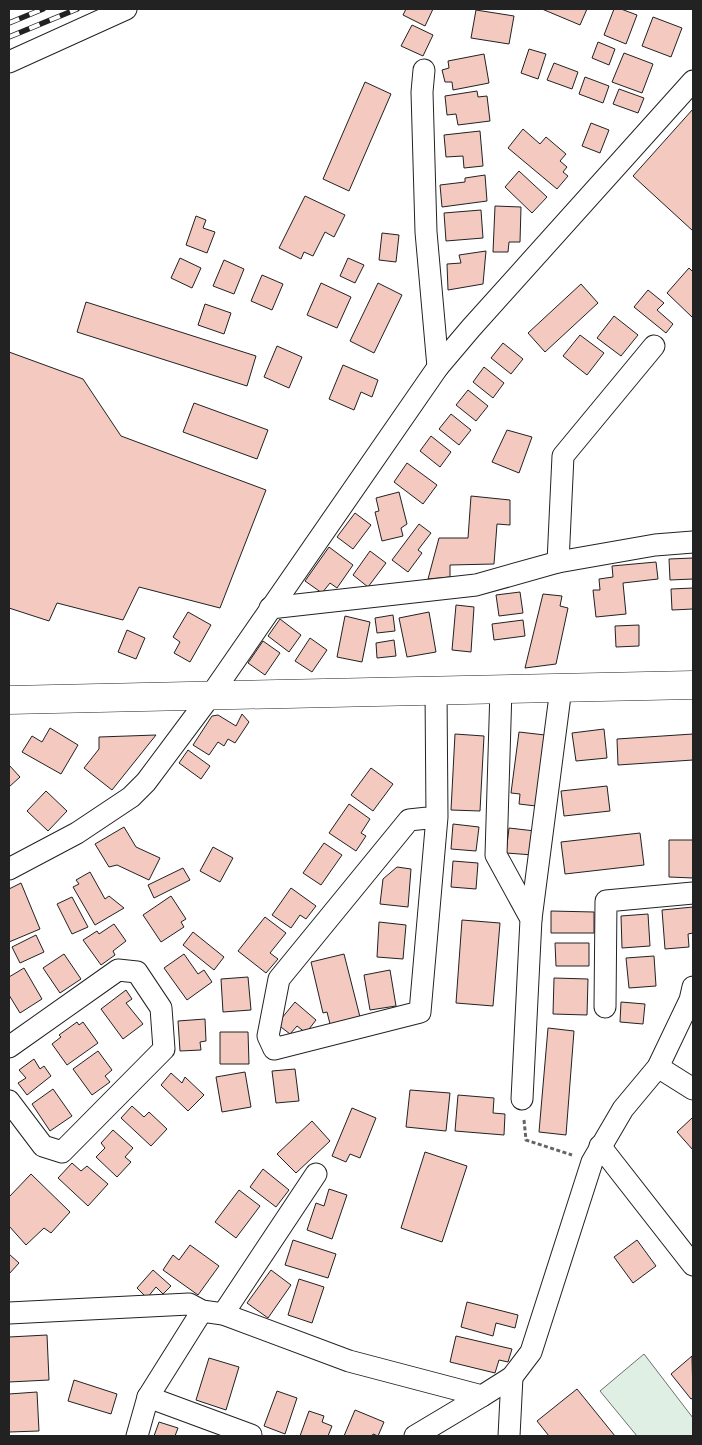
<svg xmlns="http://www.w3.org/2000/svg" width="702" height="1445" font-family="'Varela Round',sans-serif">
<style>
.green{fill:#e0efe3;stroke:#6f6f6f}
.building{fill:#f3c9c0;stroke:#222}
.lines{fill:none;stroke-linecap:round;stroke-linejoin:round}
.minor-casing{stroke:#222;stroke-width:23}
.tertiary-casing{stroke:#222;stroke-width:29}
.path{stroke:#646464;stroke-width:3;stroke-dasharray:4 2.5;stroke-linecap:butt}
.minor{stroke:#fff;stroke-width:21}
.tertiary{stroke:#fff;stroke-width:28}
.rail-casing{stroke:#222;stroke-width:5.5}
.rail{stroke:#fff;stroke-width:4;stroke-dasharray:11;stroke-linecap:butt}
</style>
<rect width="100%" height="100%" fill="#fff"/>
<path class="green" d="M644 1354 693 1418V1436H637L600 1391Z"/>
<g class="building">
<path d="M406 9H433L425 26 403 15Z"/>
<path d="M542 9H587L580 25Z"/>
<path d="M614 9H621L637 15 626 44 604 35Z"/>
<path d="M476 10 514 16 509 44 471 38Z"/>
<path d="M653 17 682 28 671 57 642 46Z"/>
<path d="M412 25 433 35 423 56 401 46Z"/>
<path d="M598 42 615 49 609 65 592 58Z"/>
<path d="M529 49 546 54 538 79 521 73Z"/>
<path d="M624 53 653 64 642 93 612 82Z"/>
<path d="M484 54 489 83 453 90 452 82H445L442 70 449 68 448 61Z"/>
<path d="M554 63 578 72 572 89 547 80Z"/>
<path d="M585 77 609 86 603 103 579 94Z"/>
<path d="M365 82 391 94 349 191 323 179Z"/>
<path d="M619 89 644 98 638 113 613 104Z"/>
<path d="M477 91 478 97 487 96 490 121 458 125 456 114 447 115 445 96Z"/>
<path d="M693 109V231L633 176Z"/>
<path d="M591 123 609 130 600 153 582 146Z"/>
<path d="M523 129 540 144 546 137 566 154 560 161 567 167 563 172 568 176 557 189 508 148Z"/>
<path d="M480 131 483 166 464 168 463 156 446 157 444 135Z"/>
<path d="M519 171 547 197 532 213 505 187Z"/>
<path d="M485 175 487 201 442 207 440 185 465 182V178Z"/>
<path d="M305 196 345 215 334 237 325 232 313 256 304 252 301 259 279 248Z"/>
<path d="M495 206 521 207 520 242H509L508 252H493Z"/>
<path d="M481 210 483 238 446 241 444 213Z"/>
<path d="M196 216 206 220 203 228 215 232 207 253 186 245Z"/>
<path d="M382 233 399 235 396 262 379 260Z"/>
<path d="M486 251 483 284 448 290 447 264 461 263 459 255Z"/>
<path d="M180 258 201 268 192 288 171 278Z"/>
<path d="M348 258 364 265 355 283 340 276Z"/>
<path d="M224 260 244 269 234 294 213 286Z"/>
<path d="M689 268 693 272V318L667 293Z"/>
<path d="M262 275 283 284 272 310 251 301Z"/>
<path d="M321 283 351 297 337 328 307 315Z"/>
<path d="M378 283 402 295 374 353 350 341Z"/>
<path d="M581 284 598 303 545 352 528 333Z"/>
<path d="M648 290 664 303 657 310 673 324 666 333 634 307Z"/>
<path d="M86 302 256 356 247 386 77 332Z"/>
<path d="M205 304 231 313 224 334 198 325Z"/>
<path d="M614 316 638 335 621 356 597 338Z"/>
<path d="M580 335 604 353 587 375 563 356Z"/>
<path d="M503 343 523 359 511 374 491 358Z"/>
<path d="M277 346 302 357 289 388 264 377Z"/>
<path d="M9 352 83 379 121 436 266 490 220 608 139 587 123 620 57 603 49 621 9 608Z"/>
<path d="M343 365 378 380 372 397 361 392 354 410 329 399Z"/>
<path d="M484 367 504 383 493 398 473 382Z"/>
<path d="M468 390 488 406 476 421 456 405Z"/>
<path d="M194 403 268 430 257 459 183 432Z"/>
<path d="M451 414 471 430 459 445 439 429Z"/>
<path d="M507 430 532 437 519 473 492 462Z"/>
<path d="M431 436 451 452 440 467 420 451Z"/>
<path d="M407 463 437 485 423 504 394 482Z"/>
<path d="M399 492 407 524 401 528 403 536 382 541 375 512 379 511 376 498Z"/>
<path d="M471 496 510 500V525L497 524 494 564 450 565V577L428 579 439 538H468Z"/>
<path d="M355 513 371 525 353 549 337 537Z"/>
<path d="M419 524 431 533 418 550 422 553 408 572 392 560Z"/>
<path d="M329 547 353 565 337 588 330 583 322 593 305 581Z"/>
<path d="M370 551 386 563 368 587 353 575Z"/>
<path d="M693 558V579L670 580 669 559Z"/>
<path d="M656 562 658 579 623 583 626 614 596 617 593 590H600L599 579 613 577 612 566Z"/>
<path d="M693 588V609L672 610 671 589Z"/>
<path d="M520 592 523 613 499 616 496 595Z"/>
<path d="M543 594 562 596 560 606 568 608 556 664 525 668Z"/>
<path d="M456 605 474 607 471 652 452 650Z"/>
<path d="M188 612 211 625 190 662 174 653 180 642 173 637Z"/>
<path d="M429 612 436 652 407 657 399 618Z"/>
<path d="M393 615 395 631 377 633 375 618Z"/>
<path d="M345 616 370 622 362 662 337 657Z"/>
<path d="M280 619 301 635 289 652 268 636Z"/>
<path d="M523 620 525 636 494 640 492 624Z"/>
<path d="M639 625V646L616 647 615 626Z"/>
<path d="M127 630 145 638 136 659 118 652Z"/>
<path d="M310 638 327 650 312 672 295 661Z"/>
<path d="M394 640 396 656 377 658 376 643Z"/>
<path d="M263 641 280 653 265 675 248 663Z"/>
<path d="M242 714 249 722 235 743 228 739 224 746 218 742 209 755 193 745 212 716 218 715 236 726Z"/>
<path d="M50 728 78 745 61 774 22 752 32 736 42 742Z"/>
<path d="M604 729 607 758 576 761 572 733Z"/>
<path d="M519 732 545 735 536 806 519 804 520 794 511 793Z"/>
<path d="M455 734 484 736 480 811 451 810Z"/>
<path d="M693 734V760L618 765 617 739Z"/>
<path d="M156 735 112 790 84 768 99 749V737Z"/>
<path d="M188 750 210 766 201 779 179 763Z"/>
<path d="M9 765 20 777 9 787Z"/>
<path d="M371 768 393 784 373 811 351 795Z"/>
<path d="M607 786 610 811 564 816 561 791Z"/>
<path d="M46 791 67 811 48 831 27 811Z"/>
<path d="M349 804 370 819 361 833 366 836 356 851 329 833Z"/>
<path d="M453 824 479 827 476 851 451 849Z"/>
<path d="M124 827 136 847 160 858 149 880 117 865 109 867 95 844Z"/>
<path d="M509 828 535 831 533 855 506 853Z"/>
<path d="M640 833 644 865 565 874 561 842Z"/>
<path d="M669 840H693V878L669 877Z"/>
<path d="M324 843 342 855 321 885 303 873Z"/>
<path d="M213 847 233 858 220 882 200 871Z"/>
<path d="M453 861 478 863 476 889 451 887Z"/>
<path d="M397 867 411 869 408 907 380 904 383 879Z"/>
<path d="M183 868 190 880 154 898 148 885Z"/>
<path d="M90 872 105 899 109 896 124 908 95 925 73 887 79 884 76 880Z"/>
<path d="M21 883 40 929 9 942V889Z"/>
<path d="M291 888 316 906 306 919 300 915 291 928 272 915Z"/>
<path d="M171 896 186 919 181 922 184 927 161 942 143 915Z"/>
<path d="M72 897 88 927 72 934 57 904Z"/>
<path d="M693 907V933L688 934 689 947 665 949 662 910Z"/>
<path d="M551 911 594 912V933H551Z"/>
<path d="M648 914 650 946 622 948 621 916Z"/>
<path d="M265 917 286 933 270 953 278 959 266 973 238 951Z"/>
<path d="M462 920 500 923 493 1006 456 1003Z"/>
<path d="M379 922 406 925 403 959 377 957Z"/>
<path d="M114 924 126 941 113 951 115 955 101 965 83 940 97 931 99 934Z"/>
<path d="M193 932 224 957 214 970 183 945Z"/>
<path d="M36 935 44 952 20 963 12 947Z"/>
<path d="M555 943H589V966H556Z"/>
<path d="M64 954 81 979 60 993 43 968Z"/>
<path d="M184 954 198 974 204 970 212 982 187 1000 164 968Z"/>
<path d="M344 954 360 1017 330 1024 327 1012 323 1013 311 962Z"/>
<path d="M654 956 656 986 629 988 626 958Z"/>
<path d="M24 968 42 999 20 1013 9 995V977Z"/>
<path d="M390 970 396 1006 370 1010 364 975Z"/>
<path d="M248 977 251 1010 223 1012 221 979Z"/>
<path d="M554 978 588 979 587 1015 553 1014Z"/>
<path d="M126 990 132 999 126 1003 143 1024 123 1039 101 1009Z"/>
<path d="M295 1002 316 1020 306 1033 297 1026 290 1034 277 1024Z"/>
<path d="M621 1002 645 1004 643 1024 620 1022Z"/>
<path d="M205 1019 206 1041 200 1042 201 1050 180 1051 178 1021Z"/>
<path d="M77 1022 79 1025 83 1022 98 1043 67 1065 52 1044 61 1037 59 1035Z"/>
<path d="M548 1028 574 1031 566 1135 539 1132Z"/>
<path d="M220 1032H248L249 1064H220Z"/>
<path d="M98 1051 112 1070 105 1076 110 1082 92 1095 73 1069Z"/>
<path d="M34 1059 40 1069 44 1066 51 1076 27 1095 18 1083 26 1078 19 1070Z"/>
<path d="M295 1069 299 1101 276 1103 272 1071Z"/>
<path d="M245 1072 251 1107 222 1112 216 1077Z"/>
<path d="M171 1073 182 1083 185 1077 204 1095 188 1111 161 1085Z"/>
<path d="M53 1089 72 1116 50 1131 32 1104Z"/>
<path d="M410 1090 450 1093 446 1131 406 1127Z"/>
<path d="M458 1095 494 1098 493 1113 505 1114 504 1135 455 1131Z"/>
<path d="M132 1106 144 1117 149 1112 167 1129 151 1146 121 1118Z"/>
<path d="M352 1108 376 1118 360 1158 350 1154 346 1162 332 1156Z"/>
<path d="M692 1118 693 1120V1150L677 1132Z"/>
<path d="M312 1121 330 1141 296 1173 277 1154Z"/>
<path d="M113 1130 133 1148 125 1157 131 1162 117 1177 96 1157 105 1148 101 1143Z"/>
<path d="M425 1152 467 1166 442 1242 401 1228Z"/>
<path d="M72 1163 81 1171 87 1166 108 1184 88 1206 58 1178Z"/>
<path d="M263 1169 289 1190 276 1207 250 1187Z"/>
<path d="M31 1174 70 1212 51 1233 44 1228 26 1245 9 1226V1197Z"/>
<path d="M329 1189 347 1195 332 1239 307 1230 316 1203 324 1206Z"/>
<path d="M239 1190 260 1206 236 1238 215 1222Z"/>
<path d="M293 1240 336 1254 328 1278 285 1265Z"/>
<path d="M637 1240 656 1266 633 1283 614 1257Z"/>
<path d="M190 1245 219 1266 198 1295 163 1270 173 1255 179 1260Z"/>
<path d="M9 1254 19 1263 9 1274Z"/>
<path d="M153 1270 171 1286 163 1294 156 1287 147 1298 137 1288Z"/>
<path d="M271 1270 291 1285 268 1318 247 1303Z"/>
<path d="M299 1279 324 1287 312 1323 288 1315Z"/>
<path d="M467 1302 518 1315 515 1328 496 1323 493 1336 461 1327Z"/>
<path d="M47 1335 49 1380 9 1382V1337Z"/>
<path d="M456 1336 512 1349 508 1362 499 1360 495 1373 450 1362Z"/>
<path d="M692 1356 693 1398 691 1399 671 1374Z"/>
<path d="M209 1358 239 1367 226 1410 196 1400Z"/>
<path d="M74 1380 117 1394 111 1414 68 1401Z"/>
<path d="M577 1389 615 1436H549L537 1421Z"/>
<path d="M277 1391 297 1398 285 1434 264 1426Z"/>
<path d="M37 1392 39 1431 9 1432V1394Z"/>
<path d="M355 1410 384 1422 378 1436 373 1434 372 1436H344Z"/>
<path d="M309 1411 324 1416 322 1422 332 1426 328 1436H300Z"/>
<path d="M159 1422 178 1428 175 1436H154Z"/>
</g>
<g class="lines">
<defs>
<g id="minor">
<path d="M9 62 126 9"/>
<path d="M424 70 422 92 426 232 438 367"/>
<path d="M558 562 563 456 654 346"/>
<path d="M270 608 476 585 558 562 655 545 693 542"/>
<path d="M501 689 496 855 531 919 522 1099"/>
<path d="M436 690 437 817 420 1012 274 1049 268 1036 279 979 409 820 437 817"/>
<path d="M9 869 77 833 131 797 146 782 211 695 438 367 471 328 693 81"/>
<path d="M531 919 561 688"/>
<path d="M605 1007 606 901 693 893"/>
<path d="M9 1047 118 970 137 972 161 1008 164 1049 62 1152 43 1146 9 1101"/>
<path d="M658 1067 693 1089"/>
<path d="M600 1146 693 1265"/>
<path d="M9 1313 189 1304 202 1311 223 1314 349 1361 482 1396 512 1377 531 1352 592 1162 623 1109 658 1067 690 1000 693 987"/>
<path d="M223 1314 316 1174"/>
<path d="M148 1397 251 1435V1436"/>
<path d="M137 1436 148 1397 202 1311"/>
<path d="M415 1436 482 1396"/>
<path d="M509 1436 512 1377"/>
</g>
<path id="tertiary" d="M9 700 693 685"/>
</defs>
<use href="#minor" class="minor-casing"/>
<use href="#tertiary" class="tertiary-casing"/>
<path class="path" d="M524 1120 526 1140 572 1155"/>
<use href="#minor" class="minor"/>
<use href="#tertiary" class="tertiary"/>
<defs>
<g id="rail">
<path d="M9 23 43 9"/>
<path d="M9 37 77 9"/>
</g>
</defs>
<use href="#rail" class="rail-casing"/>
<use href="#rail" class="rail"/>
</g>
<rect width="702" height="1445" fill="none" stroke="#222222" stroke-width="20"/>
</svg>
